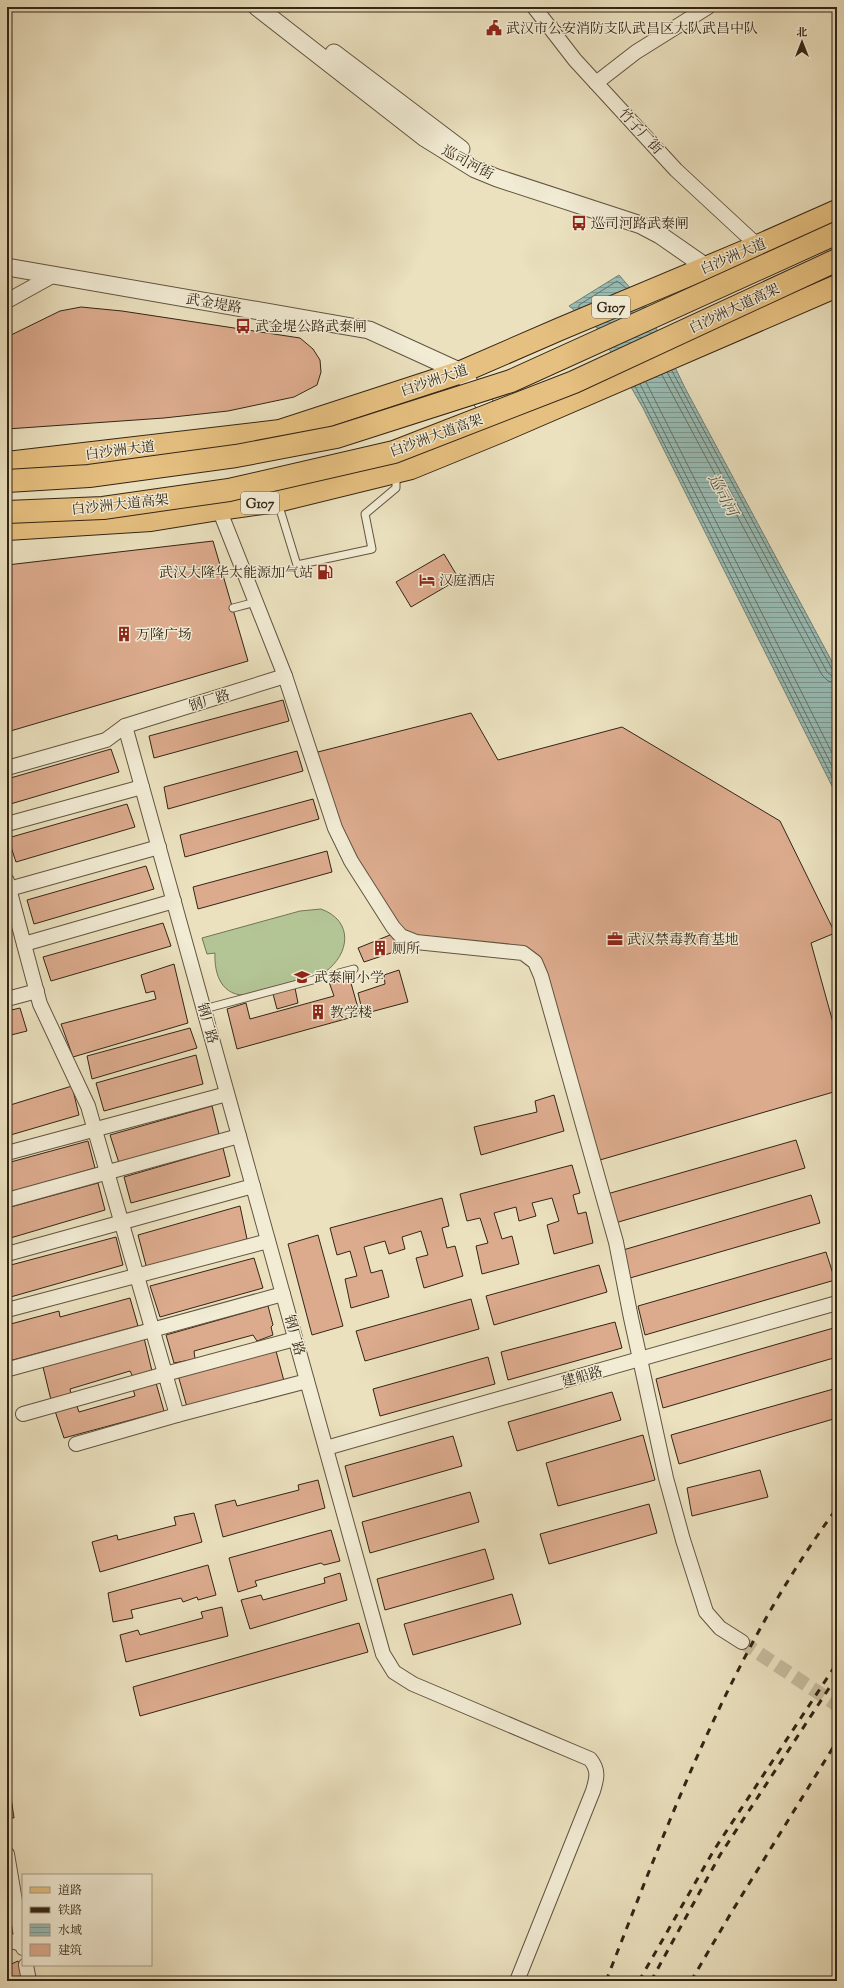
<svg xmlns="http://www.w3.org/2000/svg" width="844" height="1988" font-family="'Sorts Mill Goudy','Noto Serif SC',serif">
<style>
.pitch{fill:#b3c495;stroke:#747455}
.water{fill:url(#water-rules);stroke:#708076}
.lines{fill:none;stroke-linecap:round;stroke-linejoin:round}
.shore{stroke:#667166;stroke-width:1}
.building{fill:#dcab8e;stroke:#342515}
.minor-tunnel{stroke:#c6bb9d;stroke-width:14;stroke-dasharray:14 7;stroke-linecap:butt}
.service-casing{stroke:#625440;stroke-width:9}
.minor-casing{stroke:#625440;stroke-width:16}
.tertiary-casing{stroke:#625440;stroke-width:19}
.primary-casing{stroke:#342515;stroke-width:24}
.service{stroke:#f2ecd5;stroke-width:7}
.minor{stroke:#f2ecd5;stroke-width:14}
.tertiary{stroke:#f2ecd5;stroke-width:17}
.primary{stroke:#e6c080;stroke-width:22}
.rail{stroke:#342515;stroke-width:3;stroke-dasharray:7 7;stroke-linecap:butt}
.trunk-bridge-casing{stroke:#342515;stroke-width:24;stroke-linecap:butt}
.trunk-bridge{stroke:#e6c080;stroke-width:22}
.labels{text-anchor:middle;stroke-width:3;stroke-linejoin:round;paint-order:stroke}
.shield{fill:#f2ecd5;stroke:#6d614f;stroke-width:1}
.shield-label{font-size:13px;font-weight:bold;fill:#342515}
.poi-label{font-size:14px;fill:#342515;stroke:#f2ecd5;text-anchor:start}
.street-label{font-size:14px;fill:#342515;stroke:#f2ecd5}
.water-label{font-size:15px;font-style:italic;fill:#525345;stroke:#f2ecd5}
</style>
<defs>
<pattern id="water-rules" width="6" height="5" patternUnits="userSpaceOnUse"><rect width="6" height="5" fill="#98bdb6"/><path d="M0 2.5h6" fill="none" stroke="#7d9993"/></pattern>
</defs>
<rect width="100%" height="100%" fill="#ebe1bf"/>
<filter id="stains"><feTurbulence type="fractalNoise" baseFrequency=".005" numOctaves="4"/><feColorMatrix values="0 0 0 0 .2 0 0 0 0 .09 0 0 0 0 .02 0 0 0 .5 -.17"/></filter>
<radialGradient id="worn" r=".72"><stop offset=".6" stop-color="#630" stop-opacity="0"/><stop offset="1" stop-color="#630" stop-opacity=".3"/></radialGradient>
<path class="pitch" d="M321 909C354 921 350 954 325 972L248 995C222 997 214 975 215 953L207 954 202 938 300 911Z"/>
<path class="water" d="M619 275 645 305 685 388 837 671V796L643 408 597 328 569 306Z"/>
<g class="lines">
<g class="shore">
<path d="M579 308V305L617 281 626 288"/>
<path d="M672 371 832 669 837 672"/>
<path d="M667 372 827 672 832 676 837 677"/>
<path d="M662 375 822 675 828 681 837 683"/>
<path d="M646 382 837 763"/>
<path d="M640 384 837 776"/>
<path d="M635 386 837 787"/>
</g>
</g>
<g class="building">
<path d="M81 307 122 311 300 338 313 349 320 360 321 372 317 385 294 397 228 411 164 418 7 429V337L60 311Z"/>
<path d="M213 541 248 661 7 732V565Z"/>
<path d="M444 554 459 579 411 607 396 582Z"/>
<path d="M283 700 289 721 154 758 149 736Z"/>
<path d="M471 713 498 760 622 727 780 821 835 933 811 943 837 1037V1091L593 1162 535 962 401 936 351 861 310 754Z"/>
<path d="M111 749 119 772 7 805V779Z"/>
<path d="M297 751 303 771 168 809 164 787Z"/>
<path d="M313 799 319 819 185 857 180 835Z"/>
<path d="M127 804 135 827 16 862 8 838Z"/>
<path d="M327 851 332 872 198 909 193 887Z"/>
<path d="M146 866 154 889 34 924 27 900Z"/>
<path d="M163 923 171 946 51 981 43 957Z"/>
<path d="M390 935 403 949 364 962 358 948Z"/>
<path d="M174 964 188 1023 73 1057 61 1024 156 999 154 991 146 993 141 975Z"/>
<path d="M399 970 408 1002 363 1014 358 993 385 984 384 975Z"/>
<path d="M349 976 360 1015 237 1049 227 1009 246 1003 250 1019 334 996 329 982Z"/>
<path d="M295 988 298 1003 277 1009 273 994Z"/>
<path d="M20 1008 27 1031 7 1036V1011Z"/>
<path d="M190 1028 197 1048 92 1079 87 1056Z"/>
<path d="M196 1055 203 1084 104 1111 96 1083Z"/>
<path d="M72 1086 79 1115 7 1136V1106Z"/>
<path d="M554 1095 564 1131 481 1155 474 1127 537 1112 535 1101Z"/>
<path d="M212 1106 219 1134 119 1163 110 1135Z"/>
<path d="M796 1140 805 1168 615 1223 607 1194Z"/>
<path d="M88 1141 95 1168 7 1193V1163Z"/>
<path d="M223 1148 230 1176 131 1203 124 1177Z"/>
<path d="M572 1165 580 1193 573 1195 578 1214 586 1212 593 1243 554 1254 547 1225 559 1221 552 1198 532 1203 536 1216 519 1221 516 1207 494 1213 502 1239 512 1236 519 1264 482 1274 476 1246 488 1243 480 1218 467 1221 460 1194Z"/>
<path d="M98 1183 105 1210 7 1239V1208Z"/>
<path d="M811 1195 820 1223 630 1278 623 1250Z"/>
<path d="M442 1198 449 1226 442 1228 447 1248 455 1246 463 1276 424 1288 416 1258 428 1255 421 1231 402 1237 405 1249 389 1254 385 1241 364 1247 371 1273 382 1270 389 1297 351 1308 345 1279 357 1276 350 1251 337 1255 330 1228Z"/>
<path d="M240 1206 247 1239 147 1269 138 1235Z"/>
<path d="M318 1235 343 1326 312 1335 288 1244Z"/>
<path d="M116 1237 123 1265 7 1298V1266Z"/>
<path d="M826 1252 835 1280 645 1335 638 1306Z"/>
<path d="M254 1258 263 1288 160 1317 150 1286Z"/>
<path d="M599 1265 607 1292 494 1325 486 1296Z"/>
<path d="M130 1298 138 1326 9 1361 7 1325 59 1311 60 1317Z"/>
<path d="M471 1299 479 1329 365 1361 356 1331Z"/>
<path d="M268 1306 273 1325 271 1327 273 1335 257 1341 253 1335 194 1351 195 1359 174 1363 166 1335Z"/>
<path d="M615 1322 622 1348 508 1380 501 1352Z"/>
<path d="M837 1327V1357L663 1408 656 1379Z"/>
<path d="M144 1338 152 1371 133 1377 130 1371 70 1389 71 1394 51 1400 43 1367Z"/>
<path d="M276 1351 284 1381 187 1407 178 1375Z"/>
<path d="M488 1357 495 1384 380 1416 373 1389Z"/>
<path d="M156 1383 164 1411 64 1438 55 1411 76 1404 79 1412 135 1396 133 1389Z"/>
<path d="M837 1388V1418L679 1464 671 1435Z"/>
<path d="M612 1392 621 1420 517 1451 508 1422Z"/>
<path d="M643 1435 655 1480 558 1506 546 1463Z"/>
<path d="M453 1436 462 1466 353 1497 345 1466Z"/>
<path d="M760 1470 768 1497 692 1516 687 1488Z"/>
<path d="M318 1480 325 1508 223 1537 215 1505 235 1500 237 1506 299 1490 298 1485Z"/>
<path d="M470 1492 479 1522 370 1553 362 1522Z"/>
<path d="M649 1504 657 1533 549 1564 540 1534Z"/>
<path d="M194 1513 202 1542 100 1572 92 1542 117 1535 118 1540 176 1525 174 1517Z"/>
<path d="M331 1530 340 1561 324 1565 321 1563 255 1581 257 1586 238 1592 229 1558Z"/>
<path d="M485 1549 494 1579 385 1610 377 1579Z"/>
<path d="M208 1565 216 1595 198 1600 197 1597 183 1602 181 1598 131 1610 133 1618 113 1622 108 1593Z"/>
<path d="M340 1573 347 1600 250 1629 241 1600 261 1595 263 1600 325 1583 324 1578Z"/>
<path d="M512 1594 521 1624 413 1655 404 1624Z"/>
<path d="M222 1607 228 1636 126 1662 120 1635 138 1630 140 1635 203 1618 201 1612Z"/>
<path d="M359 1623 368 1652 140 1716 133 1687Z"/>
<path d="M7 1770 14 1818 7 1817Z"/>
<path d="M18 1961 28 1980 7 1981V1966Z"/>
</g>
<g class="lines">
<path class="minor-tunnel" d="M742 1642 837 1705"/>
<defs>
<g id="service">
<path d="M278 503 297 565 372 549 365 514 396 488V474"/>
<path d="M233 608 256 602"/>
<path d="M204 1009 354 969"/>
</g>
<g id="minor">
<path d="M534 7 575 60 676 170 758 246"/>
<path d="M596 83 636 52 708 7"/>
<path d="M7 301 54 275"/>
<path d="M219 509 285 676 125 726 383 1654 394 1672 413 1684 590 1759C599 1770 597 1778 593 1791L517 1981"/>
<path d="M285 676 335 828 351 861 393 927 401 936 416 942 523 953 535 962 541 976 616 1242 631 1318 666 1478 683 1540 706 1612 720 1628 742 1642"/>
<path d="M7 768 106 740 125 726"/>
<path d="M7 824 142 787"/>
<path d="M7 881 40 1004 88 1106 177 1415"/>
<path d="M9 889 159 847"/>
<path d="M24 944 174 901"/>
<path d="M7 999 37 991"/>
<path d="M7 1153 227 1094"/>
<path d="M7 1200 239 1136"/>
<path d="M7 1254 253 1186"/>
<path d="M7 1310 268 1241"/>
<path d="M9 1369 283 1294"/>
<path d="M23 1414 165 1374 295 1339"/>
<path d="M76 1444 177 1415 307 1381"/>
<path d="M326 1448 837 1303"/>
<path d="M7 1854 23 1948"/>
<path d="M7 1940 22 1944"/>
<path d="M26 1965 29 1981"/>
</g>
<g id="tertiary">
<path d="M257 7 425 138 475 169 497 178 641 225 660 235 706 267"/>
<path d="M334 53 461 149"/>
<path d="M7 267 369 330 461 372 499 424"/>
</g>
<g id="primary">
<path d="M7 463 280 431 461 372 560 329 758 246 837 211"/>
<path d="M7 529 151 520 219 509 277 501 411 468 504 430 837 286"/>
</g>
</defs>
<use href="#service" class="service-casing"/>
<use href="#minor" class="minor-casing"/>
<use href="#tertiary" class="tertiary-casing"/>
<use href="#primary" class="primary-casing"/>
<use href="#service" class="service"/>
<use href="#minor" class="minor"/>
<use href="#tertiary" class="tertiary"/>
<use href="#primary" class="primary"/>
<g class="rail">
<path d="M606 1981C670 1818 732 1650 837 1508"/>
<path d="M639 1981 714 1850 837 1663"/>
<path d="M651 1981 720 1855 837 1676"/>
<path d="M691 1981 731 1913 837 1741"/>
</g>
<defs>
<g id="trunk-bridge">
<path d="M7 481 89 476 236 456 336 437 511 381 837 233"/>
<path d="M7 512 103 508 229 490 394 452 574 382 837 260"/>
</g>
</defs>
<use href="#trunk-bridge" class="trunk-bridge-casing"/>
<use href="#trunk-bridge" class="trunk-bridge"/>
</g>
<defs>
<symbol id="civic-bare" viewBox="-9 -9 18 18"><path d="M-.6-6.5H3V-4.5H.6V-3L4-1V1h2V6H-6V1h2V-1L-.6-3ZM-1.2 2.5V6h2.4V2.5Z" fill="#8f2418" stroke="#f2ecd5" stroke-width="2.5" paint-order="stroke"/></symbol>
<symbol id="bus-bare" viewBox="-9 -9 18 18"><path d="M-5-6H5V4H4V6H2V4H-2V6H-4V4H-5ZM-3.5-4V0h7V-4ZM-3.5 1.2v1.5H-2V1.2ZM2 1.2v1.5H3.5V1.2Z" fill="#8f2418" stroke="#f2ecd5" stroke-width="2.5" paint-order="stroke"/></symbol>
<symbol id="fuel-bare" viewBox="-9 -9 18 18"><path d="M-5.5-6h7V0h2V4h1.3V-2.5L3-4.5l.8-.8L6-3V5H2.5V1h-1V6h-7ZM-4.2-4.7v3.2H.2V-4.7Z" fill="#8f2418" stroke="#f2ecd5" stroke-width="2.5" paint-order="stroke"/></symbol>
<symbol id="hotel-bare" viewBox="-9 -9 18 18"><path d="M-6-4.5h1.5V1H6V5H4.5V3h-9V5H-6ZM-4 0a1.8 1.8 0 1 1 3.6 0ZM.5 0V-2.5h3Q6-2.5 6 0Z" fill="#8f2418" stroke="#f2ecd5" stroke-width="2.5" paint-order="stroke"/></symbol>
<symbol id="building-bare" viewBox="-9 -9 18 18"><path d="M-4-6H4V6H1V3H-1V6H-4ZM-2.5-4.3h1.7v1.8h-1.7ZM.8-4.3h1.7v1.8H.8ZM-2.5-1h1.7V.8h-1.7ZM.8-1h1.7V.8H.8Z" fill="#8f2418" stroke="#f2ecd5" stroke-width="2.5" paint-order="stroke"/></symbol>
<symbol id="office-bare" viewBox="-9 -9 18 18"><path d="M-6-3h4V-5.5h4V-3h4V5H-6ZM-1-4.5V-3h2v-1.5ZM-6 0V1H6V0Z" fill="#8f2418" stroke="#f2ecd5" stroke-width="2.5" paint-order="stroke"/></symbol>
<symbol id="school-bare" viewBox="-9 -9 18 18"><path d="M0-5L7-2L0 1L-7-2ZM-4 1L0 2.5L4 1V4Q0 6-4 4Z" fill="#8f2418" stroke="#f2ecd5" stroke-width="2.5" paint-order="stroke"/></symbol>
</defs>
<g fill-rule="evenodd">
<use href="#civic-bare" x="483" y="17" width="22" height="22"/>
<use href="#bus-bare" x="568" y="212" width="22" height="22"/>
<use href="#bus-bare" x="232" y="315" width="22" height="22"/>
<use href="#fuel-bare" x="314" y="561" width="22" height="22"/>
<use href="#hotel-bare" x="416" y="569" width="22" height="22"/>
<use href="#building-bare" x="113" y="623" width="22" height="22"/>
<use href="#office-bare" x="604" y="928" width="22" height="22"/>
<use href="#building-bare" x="369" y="937" width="22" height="22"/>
<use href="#school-bare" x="291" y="966" width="22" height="22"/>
<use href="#building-bare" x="307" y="1001" width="22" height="22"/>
</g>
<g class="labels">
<g class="shield">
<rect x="592" y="296" width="38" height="22" rx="3"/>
<rect x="241" y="492" width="38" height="22" rx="3"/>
</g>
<g class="shield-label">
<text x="611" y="312">G107</text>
<text x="260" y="508">G107</text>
</g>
<g class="poi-label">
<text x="506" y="33">武汉市公安消防支队武昌区大队武昌中队</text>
<text x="591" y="228">巡司河路武泰闸</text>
<text x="255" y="331">武金堤公路武泰闸</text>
<text x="313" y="577" text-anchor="end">武汉大隆华太能源加气站</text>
<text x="439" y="585">汉庭酒店</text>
<text x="136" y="639">万隆广场</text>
<text x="627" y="944">武汉禁毒教育基地</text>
<text x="392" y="953">厕所</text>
<text x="314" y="982">武泰闸小学</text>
<text x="330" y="1017">教学楼</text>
</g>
<g class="street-label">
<text transform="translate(641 131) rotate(47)" y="5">竹子厂街</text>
<text transform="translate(468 162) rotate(28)" y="5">巡司河街</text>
<text transform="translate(733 256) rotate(-23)" y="5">白沙洲大道</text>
<text transform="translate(214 303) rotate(10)" y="5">武金堤路</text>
<text transform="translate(734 308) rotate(-25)" y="5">白沙洲大道高架</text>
<text transform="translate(434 380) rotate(-19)" y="5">白沙洲大道</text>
<text transform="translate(436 435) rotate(-20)" y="5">白沙洲大道高架</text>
<text transform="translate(120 450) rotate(-7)" y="5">白沙洲大道</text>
<text transform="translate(120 504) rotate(-6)" y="5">白沙洲大道高架</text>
<text transform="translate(209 700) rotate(-17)" y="5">钢厂路</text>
<text transform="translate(208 1023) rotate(74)" y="5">钢厂路</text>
<text transform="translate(295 1335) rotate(74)" y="5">钢厂路</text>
<text transform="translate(582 1376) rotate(-16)" y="5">建船路</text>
</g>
<g class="water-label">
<text transform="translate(723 495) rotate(62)" y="5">巡司河</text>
</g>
</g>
<rect width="844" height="1988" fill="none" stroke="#ebe1bf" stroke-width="24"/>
<rect x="8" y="8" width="828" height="1972" fill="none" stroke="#342515" stroke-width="2"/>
<rect x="12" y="12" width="820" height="1964" fill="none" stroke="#342515"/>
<rect x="22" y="1874" width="130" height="92" fill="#f2ecd5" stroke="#a69c88"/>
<rect x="30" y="1887" width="20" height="6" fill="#e6c080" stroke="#a69c88"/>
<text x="58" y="1894" font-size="12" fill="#342515">道路</text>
<rect x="30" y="1907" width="20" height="6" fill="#342515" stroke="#a69c88"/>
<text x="58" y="1914" font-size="12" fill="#342515">铁路</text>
<rect x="30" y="1924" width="20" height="12" fill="url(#water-rules)" stroke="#a69c88"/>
<text x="58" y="1934" font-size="12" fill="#342515">水域</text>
<rect x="30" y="1944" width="20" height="12" fill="#dcab8e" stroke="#a69c88"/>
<text x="58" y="1954" font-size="12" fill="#342515">建筑</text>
<g transform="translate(802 42)" stroke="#f2ecd5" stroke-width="3" paint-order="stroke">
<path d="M0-3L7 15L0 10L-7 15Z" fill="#342515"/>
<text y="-6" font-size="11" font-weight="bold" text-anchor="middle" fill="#342515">北</text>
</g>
<rect width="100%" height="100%" filter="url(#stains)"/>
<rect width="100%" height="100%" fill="url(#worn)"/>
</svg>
